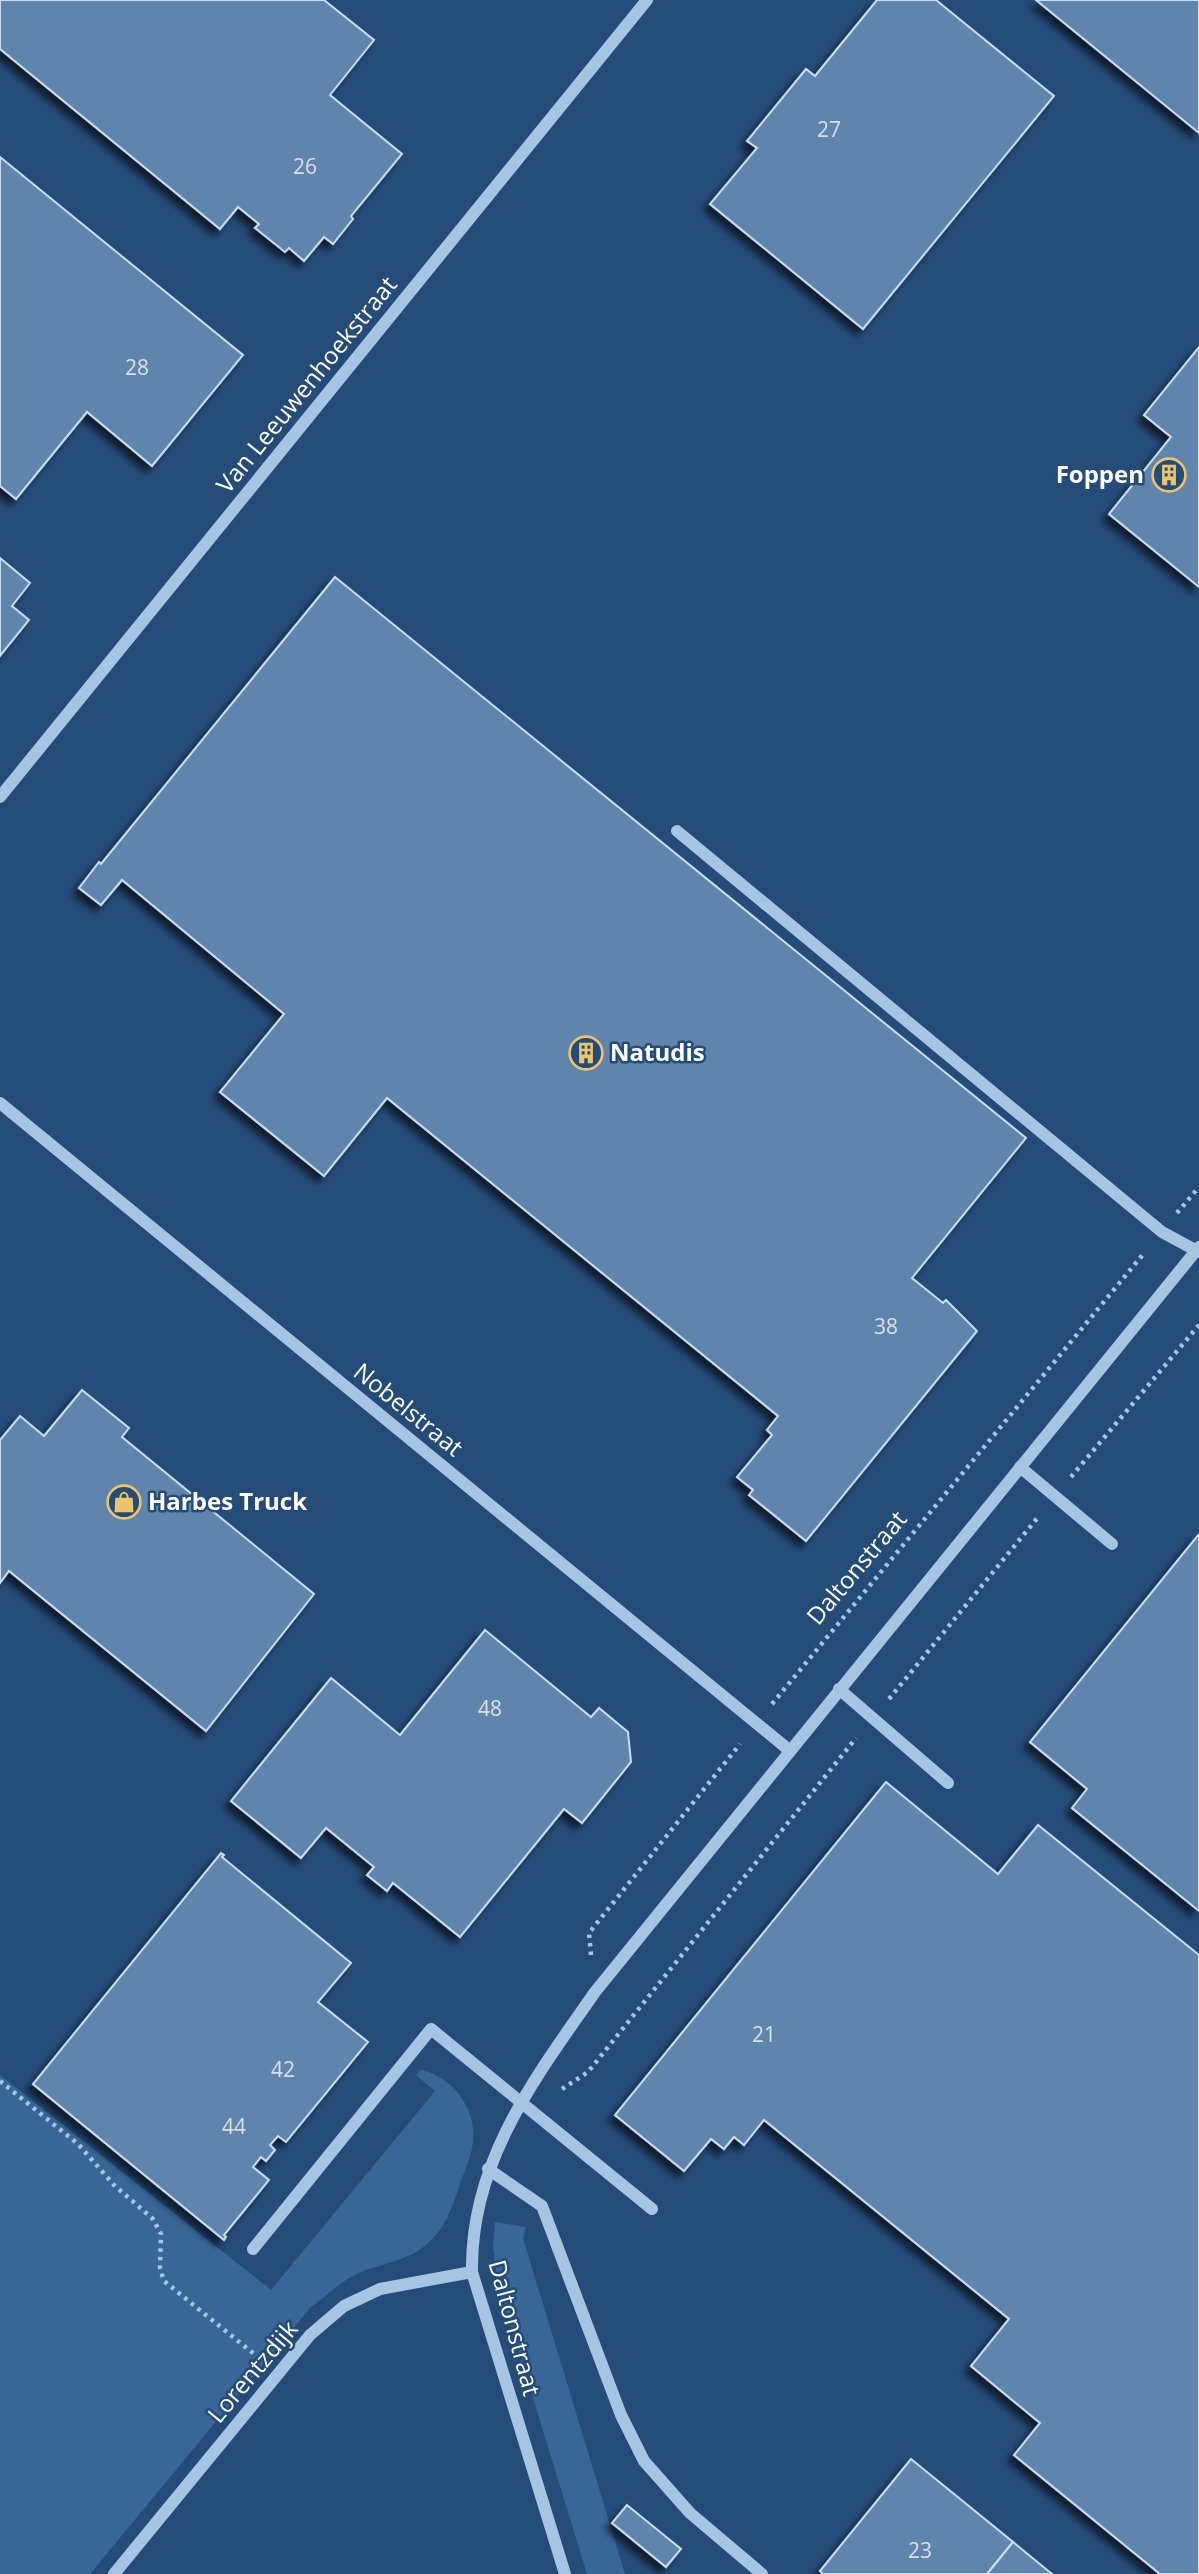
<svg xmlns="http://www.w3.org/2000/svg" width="1199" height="2574" font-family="'Open Sans',sans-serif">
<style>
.green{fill:#386696}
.building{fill:#6185ac;stroke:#c9ddf3;stroke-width:2;filter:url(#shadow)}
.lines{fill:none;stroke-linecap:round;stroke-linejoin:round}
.path{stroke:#a7c4e3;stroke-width:4.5;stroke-dasharray:3.5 5;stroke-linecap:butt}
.minor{stroke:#a7c4e3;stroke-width:12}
.labels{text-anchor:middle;stroke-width:5;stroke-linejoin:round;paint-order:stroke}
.number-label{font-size:21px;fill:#d8e0ea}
.street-label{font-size:24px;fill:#fff;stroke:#254c79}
.poi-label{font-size:24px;font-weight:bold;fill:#fff;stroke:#254c79;text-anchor:start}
</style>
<defs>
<filter id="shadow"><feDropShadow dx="-6" dy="6" stdDeviation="3.5" flood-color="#0009"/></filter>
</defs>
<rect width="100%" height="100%" fill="#254c79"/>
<g class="green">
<path d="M421 2070C455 2077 480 2114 472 2148 470 2160 464 2172 460 2184 452 2207 446 2228 427 2244 405 2263 378 2263 353 2276 338 2284 324 2298 310 2308L90 2574H0V2075L271 2290 435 2091 416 2075Z"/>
<path d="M495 2222 526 2227 523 2238 625 2574H587L498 2284 493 2247Z"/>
</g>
<g class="building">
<path d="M0 0H324L374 40 330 95 402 154 351 216 353 219 333 244 324 237 304 261 289 248 285 252 255 228 259 224 238 207 220 229 0 49Z"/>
<path d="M877 0H936L1054 96 863 329 710 204 757 148 747 141 806 69 815 76Z"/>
<path d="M1036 0H1199V133Z"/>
<path d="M0 157 243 355 152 466 87 412 16 499 0 486Z"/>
<path d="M1199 347V587L1109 514 1171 437 1144 415Z"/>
<path d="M0 558 30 583 12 606 29 620 0 656Z"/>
<path d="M335 577 1026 1138 912 1278 943 1303 946 1300 977 1331 806 1541 749 1495 753 1490 737 1477 772 1435 767 1430 778 1416 387 1098 324 1176 220 1092 284 1014 122 880 101 905 79 888 99 862 101 864Z"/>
<path d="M82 1390 129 1428 122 1437 314 1594 206 1731 9 1571 0 1583V1440L20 1416 44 1436Z"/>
<path d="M1199 1534V1911L1072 1808 1087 1789 1030 1742Z"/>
<path d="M485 1630 591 1717 599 1708 628 1732 631 1762 582 1823 564 1809 460 1937 393 1883 387 1891 367 1875 374 1867 326 1828 301 1858 231 1801 331 1678 400 1735Z"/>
<path d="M886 1782 998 1874 1038 1825 1199 1955V2574H1160L1014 2455 1040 2423 971 2366 1009 2319 764 2120 744 2145 734 2137 724 2149 711 2139 684 2171 615 2115Z"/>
<path d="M221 1853 224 1855 222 1857 351 1963 318 2002 368 2042 286 2142 278 2136 270 2145 275 2150 266 2161 261 2157 253 2167 269 2180 224 2235 226 2237 224 2240 33 2084Z"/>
<path d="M911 2459 1013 2542 987 2574H823L820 2571Z"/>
<path d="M627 2505 681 2549 666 2567 612 2523Z"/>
<path d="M1013 2542 1052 2574H987Z"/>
</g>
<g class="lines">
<g class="path">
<path d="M1177 1213 1199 1187"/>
<path d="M1071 1477 1199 1325"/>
<path d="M889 1699 1039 1516"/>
<path d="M772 1704 1145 1252"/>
<path d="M591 1955 589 1933 740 1744"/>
<path d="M0 2081 78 2144 114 2185 153 2219 161 2234 160 2268 164 2281 259 2358"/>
<path d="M562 2089 588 2072 856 1738"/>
</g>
<g class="minor">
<path d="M0 797 647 0"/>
<path d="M677 831 1162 1232 1199 1252"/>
<path d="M0 1103 789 1750"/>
<path d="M1020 1467 1112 1544"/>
<path d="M839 1689 948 1783"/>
<path d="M488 2169 542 2206 621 2415 644 2461 690 2513 762 2574"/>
<path d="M253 2249 431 2029 652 2209"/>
<path d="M114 2574 310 2335 344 2306 380 2289 472 2272"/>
<path d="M565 2574 472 2272C470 2162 535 2078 595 1992L1199 1247"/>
</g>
</g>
<defs>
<symbol id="building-ring" viewBox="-11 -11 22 22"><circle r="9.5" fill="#254c79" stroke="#edc46b" stroke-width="1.5"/><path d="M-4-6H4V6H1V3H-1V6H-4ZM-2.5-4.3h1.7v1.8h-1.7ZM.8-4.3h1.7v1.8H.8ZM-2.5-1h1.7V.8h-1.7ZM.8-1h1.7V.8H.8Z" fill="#edc46b"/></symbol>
<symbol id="shop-ring" viewBox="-11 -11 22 22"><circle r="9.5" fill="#254c79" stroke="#edc46b" stroke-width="1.5"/><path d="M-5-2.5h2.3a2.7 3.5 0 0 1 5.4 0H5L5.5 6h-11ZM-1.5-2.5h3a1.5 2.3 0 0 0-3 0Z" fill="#edc46b"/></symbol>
</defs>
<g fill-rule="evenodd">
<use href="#building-ring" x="1150" y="456" width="38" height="38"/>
<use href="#building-ring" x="567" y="1034" width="38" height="38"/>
<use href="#shop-ring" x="105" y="1483" width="38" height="38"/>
</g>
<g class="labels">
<g class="number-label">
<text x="829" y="137">27</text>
<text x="305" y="174">26</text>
<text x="137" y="375">28</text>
<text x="886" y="1334">38</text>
<text x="490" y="1716">48</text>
<text x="764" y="2042">21</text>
<text x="283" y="2077">42</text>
<text x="234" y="2134">44</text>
<text x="920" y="2558">23</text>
</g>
<g class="street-label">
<text transform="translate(307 385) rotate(-51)" y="8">Van Leeuwenhoekstraat</text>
<text transform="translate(408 1410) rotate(39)" y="8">Nobelstraat</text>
<text transform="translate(857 1568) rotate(-50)" y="8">Daltonstraat</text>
<text transform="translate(514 2328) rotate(75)" y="8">Daltonstraat</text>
<text transform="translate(253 2372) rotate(-50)" y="8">Lorentzdijk</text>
</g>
<g class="poi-label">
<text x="1144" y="483" text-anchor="end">Foppen</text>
<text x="610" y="1061">Natudis</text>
<text x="148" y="1510">Harbes Truck</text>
</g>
</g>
</svg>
